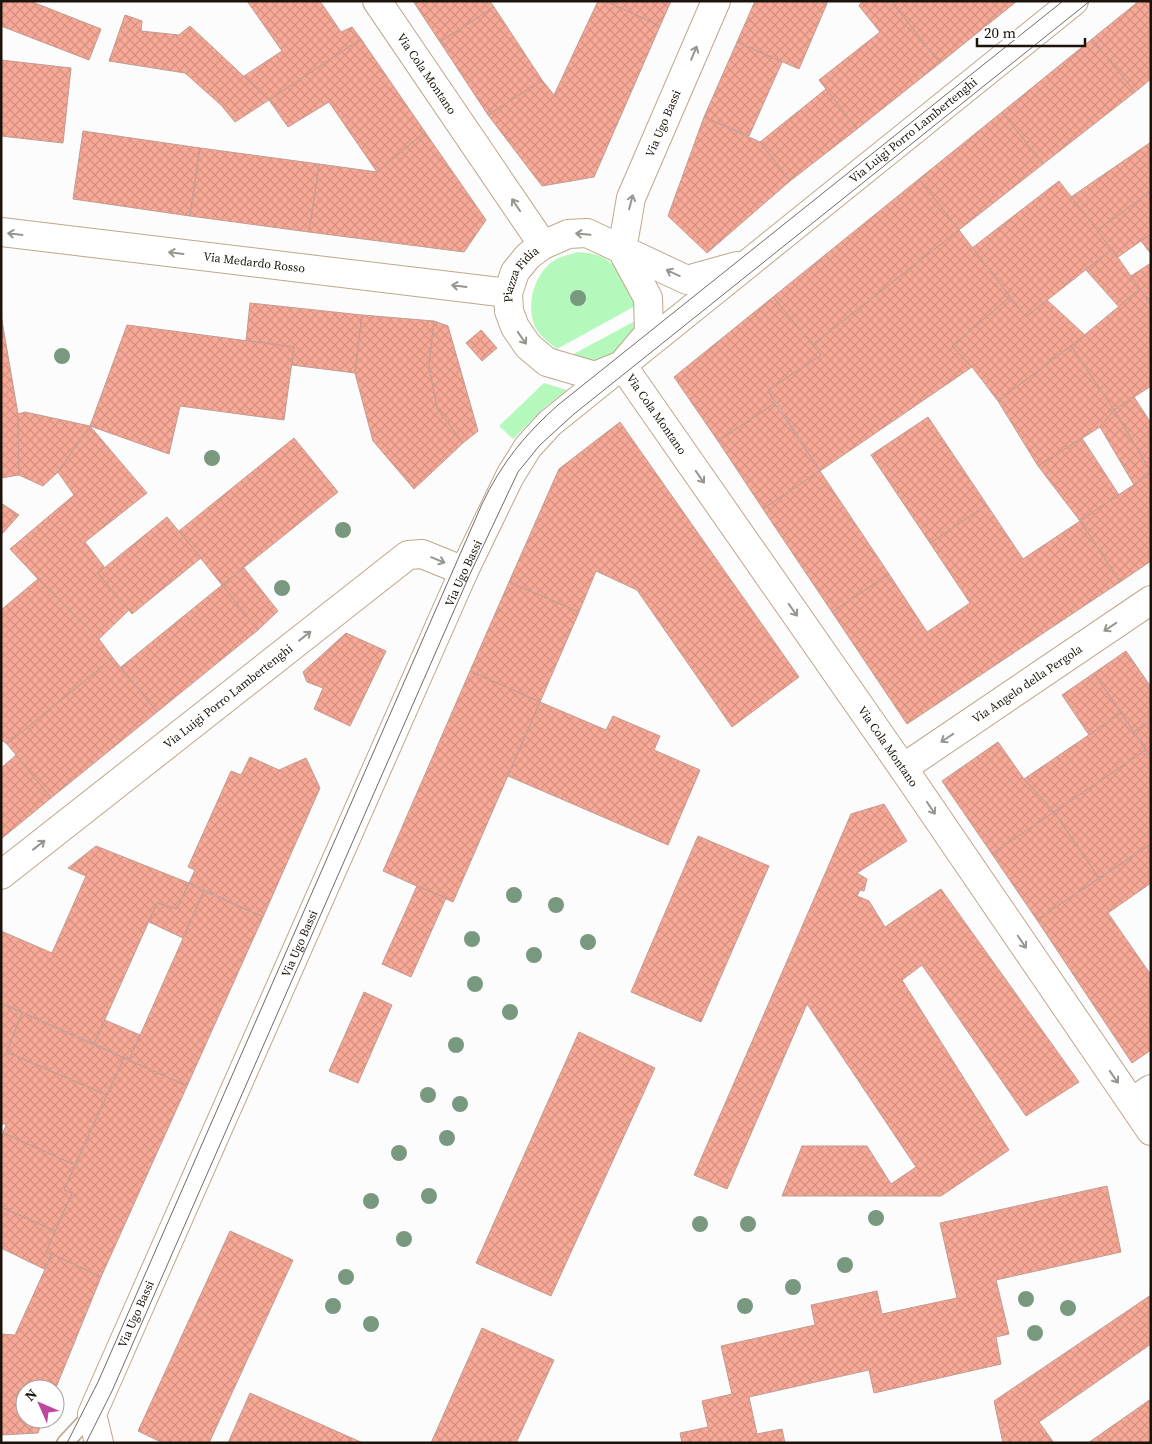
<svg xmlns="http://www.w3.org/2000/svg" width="1152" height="1444" font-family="'Source Serif 4',serif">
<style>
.green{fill:#b4f8bb}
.building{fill:url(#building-cross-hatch);stroke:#c19c93}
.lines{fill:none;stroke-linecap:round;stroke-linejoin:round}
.service-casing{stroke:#bea78c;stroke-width:18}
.minor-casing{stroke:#bea78c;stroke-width:30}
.service{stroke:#fff;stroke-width:15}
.minor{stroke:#fff;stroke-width:28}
.tram{stroke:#706b65;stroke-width:1}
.tree{fill:#799880}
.oneway{stroke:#999591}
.labels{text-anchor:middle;stroke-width:4;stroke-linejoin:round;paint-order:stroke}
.street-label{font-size:12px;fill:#1c140a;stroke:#fff}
</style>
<defs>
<pattern id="building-cross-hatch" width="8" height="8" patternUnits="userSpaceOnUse" patternTransform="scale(1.25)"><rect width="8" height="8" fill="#f8a896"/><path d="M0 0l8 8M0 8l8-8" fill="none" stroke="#d49080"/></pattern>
</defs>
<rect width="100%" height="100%" fill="#fcfcfc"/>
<g class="green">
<path d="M577 252C616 254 621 273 637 305L557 349C551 344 544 339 539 333 523 312 533 273 555 260 561 256 570 255 577 252Z"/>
<path d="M635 321 639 330 597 366 568 357Z"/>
<path d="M544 383 567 390 545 407 513 439 499 426Z"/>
</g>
<g class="building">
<path d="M1 1H30L101 29 89 60 1 26Z"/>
<path d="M247 1H320L341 32 352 27 361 39 269 100 244 76 282 51Z"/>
<path d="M413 1H490L494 7 440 42Z"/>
<path d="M598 1H606L660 26 594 177 542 186 488 115 542 80 554 95Z"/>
<path d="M606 1H671L660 26Z"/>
<path d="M755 1H828L799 69 737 42Z"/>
<path d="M862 1H891L940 63 857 129 819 80 880 32 859 6Z"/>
<path d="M891 1H1017L940 63Z"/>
<path d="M1139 1H1151V79L1135 92 1092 39Z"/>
<path d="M494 7 542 80 488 115 440 42Z"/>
<path d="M125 15 142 21 141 31 179 35 190 26 269 100 235 122 221 105 185 73 109 61Z"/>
<path d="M361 39 425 132 377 172 329 102 288 127 269 100Z"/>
<path d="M1092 39 1135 92 1043 164 1002 112Z"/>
<path d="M737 42 782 62 749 136 704 117Z"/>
<path d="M1 60 71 68 63 143 1 136Z"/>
<path d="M826 89 857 129 790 181 760 142Z"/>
<path d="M1002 112 1043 164 959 230 919 179Z"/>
<path d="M704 117 760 142 790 181 707 253 668 216Z"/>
<path d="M83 131 200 148 190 216 73 199Z"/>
<path d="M425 132 486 220 464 252 309 232 319 164 377 172Z"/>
<path d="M1151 142V191L1097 231 1071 197Z"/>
<path d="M200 148 319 164 309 232 190 216Z"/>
<path d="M919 179 959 230 811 346 773 297Z"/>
<path d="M1059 181 1112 249 1026 317 972 248Z"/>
<path d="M1151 191V234L1118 257 1097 231Z"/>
<path d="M959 230 1010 297 952 346 972 367 820 471 768 390 821 355 811 346Z"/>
<path d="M1151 234V254L1141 241Z"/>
<path d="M1112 249 1140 289 1119 307 1086 270Z"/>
<path d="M1151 263V305L1131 276Z"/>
<path d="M1140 289 1151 305V386L1114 410 1071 346Z"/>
<path d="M773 297 821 355 768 390 775 403 718 441 674 377Z"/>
<path d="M1010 297 1026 317 1047 300 1085 335 998 401 972 367 952 346Z"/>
<path d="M250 303 362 315 355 373 292 365 294 347 246 341Z"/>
<path d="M1 315 18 414 19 475 1 478Z"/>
<path d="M362 315 434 321 429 365 437 408 463 443 414 489 373 441 355 373Z"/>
<path d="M434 321 448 326 478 431 463 443 437 408 429 365Z"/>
<path d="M127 325 294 347 284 420 180 406 169 454 90 426Z"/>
<path d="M481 330 497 348 482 361 466 343Z"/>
<path d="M1071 346 1114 410 1100 427 1038 466 998 401Z"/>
<path d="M1134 397 1151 423V472L1114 410Z"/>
<path d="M775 403 820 471 763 509 718 441Z"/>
<path d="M1114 410 1151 472 1134 485 1100 427Z"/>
<path d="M25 412 90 426 58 472 43 486 19 475 18 414Z"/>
<path d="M928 417 987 505 930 543 871 455Z"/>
<path d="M620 422 799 677 732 727 637 590 596 571 579 612 509 582 559 469Z"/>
<path d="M90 426 147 493 85 542 105 568 98 573 129 610 99 639 38 579 10 549 74 495 58 472Z"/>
<path d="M294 438 338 492 222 585 179 531Z"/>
<path d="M1082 438 1119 495 1080 521 1038 466Z"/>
<path d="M820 471 889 574 832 612 763 509Z"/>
<path d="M1151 473V561L1120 582 1080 521Z"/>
<path d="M1 503 19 515 1 535Z"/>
<path d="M987 505 1023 559 1080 521 1120 582 907 724 832 612 889 574 927 632 970 603 930 543Z"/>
<path d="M167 517 201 558 132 614 98 573Z"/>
<path d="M244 568 278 611 258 630 222 585Z"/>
<path d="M38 579 99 639 113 658 7 744 1 740V610Z"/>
<path d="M509 582 579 612 540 702 470 671Z"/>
<path d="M222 585 258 630 157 712 121 667Z"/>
<path d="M346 633 386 651 350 726 314 709 323 688 307 682 303 672Z"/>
<path d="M1126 651 1151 687V720L1134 732 1094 673Z"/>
<path d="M113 658 157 712 51 798 7 744Z"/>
<path d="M470 671 540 702 453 902 383 871Z"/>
<path d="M1094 673 1121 713 1089 735 1062 695Z"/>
<path d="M540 702 606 730 613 716 660 736 654 750 700 770 668 845 508 776Z"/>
<path d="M1121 713 1146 750 1054 812 1024 779Z"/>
<path d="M1151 720V757L1134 732Z"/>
<path d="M998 742 1024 779 1054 812 992 854 942 781Z"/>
<path d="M1146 750 1151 757V844L1099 878 1054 812Z"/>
<path d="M16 755 51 798 1 839V768Z"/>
<path d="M250 757 279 770 306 758 320 788 263 917 189 883 195 870 188 867 231 771 241 775Z"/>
<path d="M884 804 907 841 857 873 867 879 864 891 860 890 857 896 869 901 885 927 941 889 1079 1082 1026 1116 922 965 902 980 1009 1150 941 1196H782L802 1146H867L891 1184 916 1167 807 1004 727 1189 694 1175 851 814Z"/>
<path d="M1054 812 1099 878 1037 920 992 854Z"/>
<path d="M698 836 769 866 701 1022 631 992Z"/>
<path d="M1151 844V883L1108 913 1151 975V1050L1132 1063 1037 920Z"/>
<path d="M96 846 189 883 177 909 157 903 94 1044 1 1003V931L52 953 86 876 68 868Z"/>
<path d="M189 883 204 891 183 938 149 922 157 903 177 909Z"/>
<path d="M417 886 446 898 411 977 382 964Z"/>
<path d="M204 891 263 917 187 1086 129 1060Z"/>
<path d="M364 992 392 1005 358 1083 329 1071Z"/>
<path d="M1 1003 22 1013 7 1052 107 1095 75 1165 3 1133 6 1125 1 1123Z"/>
<path d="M22 1013 124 1058 107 1095 7 1052Z"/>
<path d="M105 1020 140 1035 129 1060 94 1044Z"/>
<path d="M579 1032 655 1068 551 1296 476 1263Z"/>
<path d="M124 1058 187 1086 101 1277 46 1252 72 1193 64 1190Z"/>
<path d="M3 1133 75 1165 64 1190 72 1193 55 1231 1 1207V1138Z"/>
<path d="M1107 1186 1121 1252 996 1280 1009 1334 996 1337 1001 1364 874 1393 869 1370 749 1397 757 1434 782 1429 785 1443H682L680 1433 708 1427 702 1401 732 1394 721 1346 815 1325 811 1305 877 1291 882 1314 957 1298 940 1223Z"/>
<path d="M1 1207 55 1231 46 1252 52 1254 44 1269 1 1248Z"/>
<path d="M230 1231 293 1260 209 1443H163L138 1431Z"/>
<path d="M52 1254 101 1277 55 1390 25 1389V1419H43L38 1433 1 1435V1334L15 1335Z"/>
<path d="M1151 1295V1344L1039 1422 1054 1443H1003L994 1401Z"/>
<path d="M482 1328 554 1360 516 1443H431Z"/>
<path d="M250 1393 363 1443H228Z"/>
<path d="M1151 1399V1443H1088Z"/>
</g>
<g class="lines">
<defs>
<path id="service" d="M65 1443 92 1414"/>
<g id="minor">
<path id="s1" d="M377 1 543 245"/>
<path id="s2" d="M1 232 508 293"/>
<path id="s3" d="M622 250 648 298 649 333 622 365 595 376 547 362 528 346 515 327 509 311 508 293 515 272 528 256 543 245 568 234 587 233 687 280 737 266"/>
<path id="s4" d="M622 250 631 198 716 1"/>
<path id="s5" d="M622 365 903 768 1151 1131"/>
<path id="s6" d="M903 768 1151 600"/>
<path id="s7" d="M1 875 408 555 422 554 464 571"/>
<path d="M1132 1102 1151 1089"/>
<path id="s8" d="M99 1443 92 1414 464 571 510 476 528 447 550 423 1074 1"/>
</g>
</defs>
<use href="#service" class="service-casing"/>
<use href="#minor" class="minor-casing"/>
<use href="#service" class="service"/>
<use href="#minor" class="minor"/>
<g class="tram">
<path d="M67 1443 98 1382 482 504C501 464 525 434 558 405L1063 1"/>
<path d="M86 1443 112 1391 470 574 518 472 540 445 574 414 1090 1"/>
</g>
</g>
<g class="tree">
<circle cx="578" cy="298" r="8"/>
<circle cx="62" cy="356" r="8"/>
<circle cx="212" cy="458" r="8"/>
<circle cx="343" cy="530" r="8"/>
<circle cx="282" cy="588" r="8"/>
<circle cx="514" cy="895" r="8"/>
<circle cx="556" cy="905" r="8"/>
<circle cx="472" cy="939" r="8"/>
<circle cx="588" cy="942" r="8"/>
<circle cx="534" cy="955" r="8"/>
<circle cx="475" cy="984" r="8"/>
<circle cx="510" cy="1012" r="8"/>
<circle cx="456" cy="1045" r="8"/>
<circle cx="428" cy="1095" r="8"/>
<circle cx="460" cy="1104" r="8"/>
<circle cx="447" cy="1138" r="8"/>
<circle cx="399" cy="1153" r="8"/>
<circle cx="429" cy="1196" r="8"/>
<circle cx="371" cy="1201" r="8"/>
<circle cx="876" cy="1218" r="8"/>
<circle cx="700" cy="1224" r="8"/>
<circle cx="748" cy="1224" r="8"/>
<circle cx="404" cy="1239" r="8"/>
<circle cx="845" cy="1265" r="8"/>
<circle cx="346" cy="1277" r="8"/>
<circle cx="793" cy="1287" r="8"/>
<circle cx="1026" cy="1299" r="8"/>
<circle cx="333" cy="1306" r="8"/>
<circle cx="745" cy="1306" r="8"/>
<circle cx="1068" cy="1308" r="8"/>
<circle cx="371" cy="1324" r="8"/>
<circle cx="1035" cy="1333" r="8"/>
</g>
<defs><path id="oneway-shaft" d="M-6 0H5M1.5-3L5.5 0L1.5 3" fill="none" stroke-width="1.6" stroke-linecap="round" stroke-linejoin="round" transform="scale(1.25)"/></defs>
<g class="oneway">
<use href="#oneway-shaft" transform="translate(694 53) rotate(-67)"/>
<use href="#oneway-shaft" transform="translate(631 202) rotate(-75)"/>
<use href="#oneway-shaft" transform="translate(516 205) rotate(-124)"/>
<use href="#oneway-shaft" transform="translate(15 234) rotate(-173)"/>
<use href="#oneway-shaft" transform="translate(583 234) rotate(-175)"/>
<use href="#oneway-shaft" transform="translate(176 253) rotate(-173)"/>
<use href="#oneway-shaft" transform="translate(673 273) rotate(-155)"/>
<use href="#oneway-shaft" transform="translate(459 286) rotate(-173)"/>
<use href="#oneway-shaft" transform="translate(522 338) rotate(55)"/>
<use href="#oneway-shaft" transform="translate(700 477) rotate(55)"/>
<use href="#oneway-shaft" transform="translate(438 560) rotate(22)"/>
<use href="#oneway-shaft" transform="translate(793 610) rotate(55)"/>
<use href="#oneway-shaft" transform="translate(1110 627) rotate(146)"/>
<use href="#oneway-shaft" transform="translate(305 636) rotate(-38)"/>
<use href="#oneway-shaft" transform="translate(947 738) rotate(146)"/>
<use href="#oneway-shaft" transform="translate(931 808) rotate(56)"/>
<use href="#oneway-shaft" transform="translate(39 845) rotate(-38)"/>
<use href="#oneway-shaft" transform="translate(1022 942) rotate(56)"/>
<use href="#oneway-shaft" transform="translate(1114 1077) rotate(55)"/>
</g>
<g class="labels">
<g class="street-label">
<text dy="4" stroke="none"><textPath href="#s1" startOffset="88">Via Cola Montano</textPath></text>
<text dy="4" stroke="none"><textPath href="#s4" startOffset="134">Via Ugo Bassi</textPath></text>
<text dy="4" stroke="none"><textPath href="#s8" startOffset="1590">Via Luigi Porro Lambertenghi</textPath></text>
<text dy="4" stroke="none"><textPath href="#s2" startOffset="255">Via Medardo Rosso</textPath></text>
<text dy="4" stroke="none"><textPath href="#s3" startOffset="316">Piazza Fidia</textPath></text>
<text dy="4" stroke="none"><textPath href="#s5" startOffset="60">Via Cola Montano</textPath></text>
<text dy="4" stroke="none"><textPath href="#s8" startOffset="949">Via Ugo Bassi</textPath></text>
<text dy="4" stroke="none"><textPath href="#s6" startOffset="150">Via Angelo della Pergola</textPath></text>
<text dy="4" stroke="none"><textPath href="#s7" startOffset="289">Via Luigi Porro Lambertenghi</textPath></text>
<text dy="4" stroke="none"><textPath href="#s5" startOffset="465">Via Cola Montano</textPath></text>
<text dy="4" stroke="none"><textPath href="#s8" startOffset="544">Via Ugo Bassi</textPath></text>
<text dy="4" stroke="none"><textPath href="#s8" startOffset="139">Via Ugo Bassi</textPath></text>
</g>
</g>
<rect width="1152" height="1444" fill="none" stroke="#1c140a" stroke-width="5"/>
<g transform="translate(40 1404) rotate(315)"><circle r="24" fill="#ffffff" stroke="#a4a19d"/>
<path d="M0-4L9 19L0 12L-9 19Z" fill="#bf479b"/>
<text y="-8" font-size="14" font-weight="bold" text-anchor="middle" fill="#1c140a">N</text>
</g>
<path d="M977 38v8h108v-8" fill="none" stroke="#1c140a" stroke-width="2.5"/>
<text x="984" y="38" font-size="15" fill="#1c140a" stroke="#ffffff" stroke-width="4" paint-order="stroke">20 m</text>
</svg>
